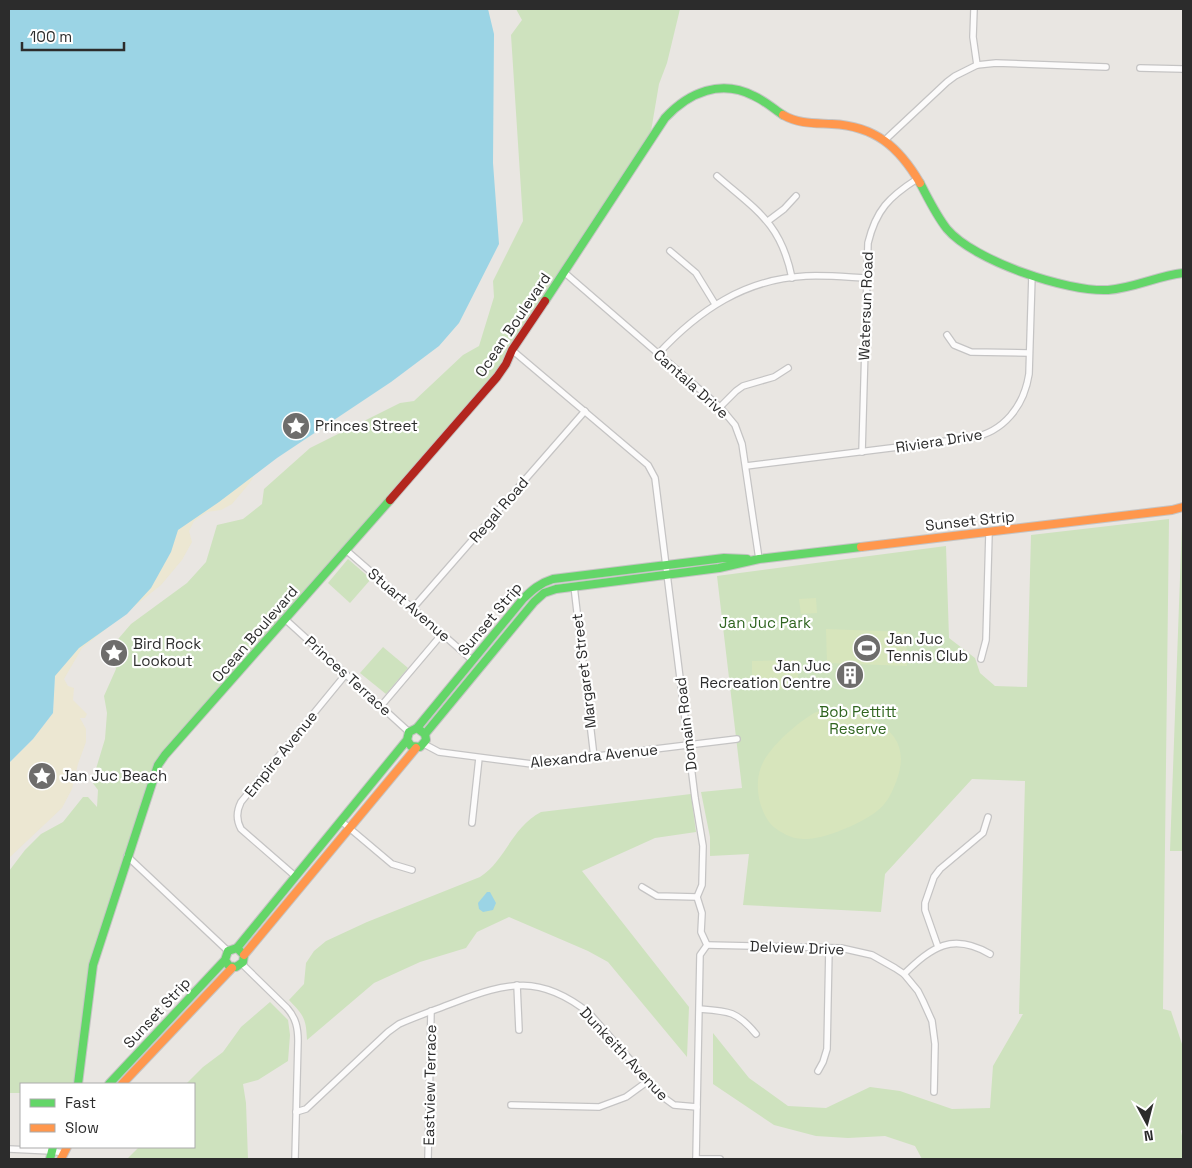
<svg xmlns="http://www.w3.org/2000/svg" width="1192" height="1168" font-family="'Space Grotesk',sans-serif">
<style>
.green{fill:#cee2be}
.sand{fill:#ece7d2}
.pitch{fill:#d7e5bc}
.water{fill:#9bd4e5}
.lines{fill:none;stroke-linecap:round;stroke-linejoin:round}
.street-casing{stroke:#c5c4c4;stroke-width:8}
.fast-casing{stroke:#c5c4c4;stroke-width:10}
.slow-casing{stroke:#c5c4c4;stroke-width:10}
.jam-casing{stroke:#c5c4c4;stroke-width:10}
.street{stroke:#fcfbfb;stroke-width:5.5}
.fast{stroke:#63d668;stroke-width:8}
.slow{stroke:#ff974d;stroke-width:8}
.jam{stroke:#b3261e;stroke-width:8}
.labels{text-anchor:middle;stroke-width:4.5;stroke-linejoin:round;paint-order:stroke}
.street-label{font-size:15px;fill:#2c2c2c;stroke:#fff}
.poi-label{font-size:15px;fill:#2c2c2c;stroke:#fff;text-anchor:start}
.park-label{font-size:15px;fill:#306520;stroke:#fff}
</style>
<rect width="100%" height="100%" fill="#e9e6e2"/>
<g class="green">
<path d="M516 9H680L667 63 659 84 649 143 506 364 165 755 97 949 78 1084H21V1093H9V871L25 850 41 834 63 822 83 797H88L97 807 98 790 92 782 105 739 107 713 104 696 116 669 111 653 119 638 131 624 187 583 206 562 217 525 243 519 262 504 264 489 310 448 400 403 414 401 463 355 479 346 494 297 493 281 523 221 511 35 522 20Z"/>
<path d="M1169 519 1163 1009 1171 1011 1183 1047V1128L1181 1131 1183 1141V1159H922L915 1146 885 1136 848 1138 816 1136 774 1125 713 1084V1033L749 1078 788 1106 826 1108 870 1087 900 1091 952 1109 990 1108 993 1066 1023 1014H1019L1025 781 972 779 885 874 881 912 743 905 749 854 710 856V837L701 792 742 788 717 576 946 546 949 638 975 658 980 673 995 686 1027 687 1031 535Z"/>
<path d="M1183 522V851H1170L1182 523Z"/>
<path d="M348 559 371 579 350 603 328 583Z"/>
<path d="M383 647 408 668 386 694 360 673Z"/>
<path d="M691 794 696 832 655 838 582 871 689 1007 687 1057 608 962 588 951 509 917 477 932 466 948 420 962 374 983 307 1040C306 1018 304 1016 289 1000L304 984 306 963 314 951 326 941 367 922 480 877C506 860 511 828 541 812Z"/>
<path d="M270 1002 288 1020 290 1035 288 1061 258 1080 243 1084 246 1103 248 1159H127L139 1147H194V1084H186L203 1067 223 1052 241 1027Z"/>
</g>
<path class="sand" d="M252 470 253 478 248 485 232 504 221 510 207 512 194 521 189 531 192 542 182 560 161 585 82 648 64 679 68 686 74 688 73 700 87 714 85 718H80L86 729V742L78 764 72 789 62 808 9 858V763L33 739 53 713 55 676 43 606Z"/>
<g class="pitch">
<path d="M816 598 817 613 801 614 799 599Z"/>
<path d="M826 629 906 632 907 666 827 663Z"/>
<path d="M798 660V689H752V661Z"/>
<path d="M829 709C871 714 916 731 896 782 893 789 890 797 885 803 874 819 828 838 808 839 798 839 791 838 783 833 773 828 767 821 763 811 757 798 756 780 761 767 768 748 797 723 814 713 819 711 824 710 829 709Z"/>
</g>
<g class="water">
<path d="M9 9H488L494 34 493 163 499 244 459 323 439 346 391 382 277 458 219 502 178 530 171 552 151 588 127 614 79 648 55 676 53 713 33 739 9 763Z"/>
<path d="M487 892H490L496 903 493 910 483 912 479 909 478 903Z"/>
</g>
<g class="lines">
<defs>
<g id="street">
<path d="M977 65 996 63 1106 67"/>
<path d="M1140 68 1183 69"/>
<path d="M885 140 947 82 955 76 977 65 973 37 974 9"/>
<path d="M717 176C756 210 781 223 792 278"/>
<path d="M768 221 784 209 796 196"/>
<path d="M670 251 696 273 715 304"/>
<path d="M565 273 720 407 735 425 742 444 759 559"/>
<path d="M947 335 954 345 971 352 1029 353"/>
<path d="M512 350 648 465 655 478 695 798 703 846 702 885 697 897 702 913 701 932 707 945 700 955 696 1159"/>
<path d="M658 354C699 310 745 279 806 276 826 275 847 277 867 278"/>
<path d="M720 407 736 391 743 386 774 377 788 368"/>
<path d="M862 452 868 243C876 210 889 197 917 179"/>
<path d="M746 466 971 438C1004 432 1024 406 1029 374L1032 275"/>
<path d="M346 550 472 660"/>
<path d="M574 586 594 757"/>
<path d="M413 608 585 411"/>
<path d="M286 620 409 732"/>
<path d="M981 659 986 640 989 533"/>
<path d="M381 706 442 634"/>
<path d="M424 744 439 752 532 764 737 739"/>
<path d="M341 821 392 864 412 870"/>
<path d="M472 823 479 758"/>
<path d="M127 856 228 951"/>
<path d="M295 876 241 829C236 820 236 812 241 802L346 674"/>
<path d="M642 887 657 896 697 897"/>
<path d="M707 945 841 948 872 955 895 968 904 974 918 991 923 1001 932 1021 935 1044 934 1092"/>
<path d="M938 947 925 910V903L934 877 940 869 983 833 988 817"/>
<path d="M242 964 287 1008C296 1018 298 1028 298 1041L295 1159"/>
<path d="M904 974C932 947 952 932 990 954"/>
<path d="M517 985 519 1030"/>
<path d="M700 1009C728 1011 737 1011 756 1034"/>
<path d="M818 1071 823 1062 827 1049 829 948"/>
<path d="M511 1105 599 1107 626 1097 648 1081"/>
<path d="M296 1112 306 1109 388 1032 399 1024C417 1016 435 1010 453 1003 508 982 540 974 589 1013L663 1097 674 1105 697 1107"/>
<path d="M9 1149 51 1151 64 1153"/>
<path d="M428 1159 431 1011"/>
<path d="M696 1159H720"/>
</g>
<g id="fast">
<path d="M920 183C928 198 936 215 947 229 974 261 1067 292 1108 290 1134 288 1157 276 1183 273"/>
<path d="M545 301 665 118C689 92 721 79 754 96 765 101 774 109 783 115"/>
<path d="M417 728 523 599C532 590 540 583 553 579L724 558 747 559"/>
<path d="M425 734 534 602 544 593 556 589 719 568 759 559 861 547"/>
<path d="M237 948 407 740 409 732 417 728 425 734 426 740 420 747 411 746 407 740"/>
<path d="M78 1084 93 965 158 765 165 755 390 500"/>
<path d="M109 1084 225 960 228 951 237 948 244 955 243 962 236 967 229 966 225 960"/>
<path d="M50 1159 53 1147"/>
</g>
<g id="slow">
<path d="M783 115C799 124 814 123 832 124 875 126 899 147 920 183"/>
<path d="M861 547 1172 510 1183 507"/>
<path d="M244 955 416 748"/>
<path d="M122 1084 232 968"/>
<path d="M61 1159 67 1147"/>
</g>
<path id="jam" d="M390 500 497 377 506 364 512 350 545 301"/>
</defs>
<use href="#street" class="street-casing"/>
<use href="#fast" class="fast-casing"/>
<use href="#slow" class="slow-casing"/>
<use href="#jam" class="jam-casing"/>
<use href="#street" class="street"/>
<use href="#fast" class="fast"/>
<use href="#slow" class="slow"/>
<use href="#jam" class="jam"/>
</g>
<defs>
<symbol id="sight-disc" viewBox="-11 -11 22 22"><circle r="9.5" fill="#6e6d6c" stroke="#fff"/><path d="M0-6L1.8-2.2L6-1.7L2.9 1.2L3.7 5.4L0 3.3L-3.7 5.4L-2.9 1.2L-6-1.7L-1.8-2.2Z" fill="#fff"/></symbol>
<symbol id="stadium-disc" viewBox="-11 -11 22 22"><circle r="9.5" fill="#6e6d6c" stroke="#fff"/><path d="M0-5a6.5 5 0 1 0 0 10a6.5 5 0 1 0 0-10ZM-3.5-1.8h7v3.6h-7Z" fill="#fff"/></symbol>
<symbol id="building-disc" viewBox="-11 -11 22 22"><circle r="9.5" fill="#6e6d6c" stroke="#fff"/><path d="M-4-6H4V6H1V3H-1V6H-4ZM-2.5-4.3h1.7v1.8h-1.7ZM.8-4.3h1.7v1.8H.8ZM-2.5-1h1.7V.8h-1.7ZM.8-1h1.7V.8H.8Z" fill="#fff"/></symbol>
</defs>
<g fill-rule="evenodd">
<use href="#sight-disc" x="280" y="410" width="32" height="32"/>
<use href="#stadium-disc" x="851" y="632" width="32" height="32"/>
<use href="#sight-disc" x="98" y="637" width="32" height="32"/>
<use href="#building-disc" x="834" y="659" width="32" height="32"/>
<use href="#sight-disc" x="26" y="760" width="32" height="32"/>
</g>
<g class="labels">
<g class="street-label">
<text transform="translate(866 306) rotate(-88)" y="5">Watersun Road</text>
<text transform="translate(513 325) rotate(-56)" y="5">Ocean Boulevard</text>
<text transform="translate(691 384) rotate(42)" y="5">Cantala Drive</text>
<text transform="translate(939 441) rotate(-9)" y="5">Riviera Drive</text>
<text transform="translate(499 510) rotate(-49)" y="5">Regal Road</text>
<text transform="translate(970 521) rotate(-6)" y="5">Sunset Strip</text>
<text transform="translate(409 605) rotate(41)" y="5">Stuart Avenue</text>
<text transform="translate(490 619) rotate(-50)" y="5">Sunset Strip</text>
<text transform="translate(255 634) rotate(-49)" y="5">Ocean Boulevard</text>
<text transform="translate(584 671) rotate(-97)" y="5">Margaret Street</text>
<text transform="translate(348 676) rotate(42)" y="5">Princes Terrace</text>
<text transform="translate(686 724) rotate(-97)" y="5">Domain Road</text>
<text transform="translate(281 754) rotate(-51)" y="5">Empire Avenue</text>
<text transform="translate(594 756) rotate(-6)" y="5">Alexandra Avenue</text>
<text transform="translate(797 948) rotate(2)" y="5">Delview Drive</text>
<text transform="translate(157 1013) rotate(-47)" y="5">Sunset Strip</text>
<text transform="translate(624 1054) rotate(47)" y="5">Dunkeith Avenue</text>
<text transform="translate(430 1085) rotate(-89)" y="5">Eastview Terrace</text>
</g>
<g class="poi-label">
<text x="315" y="431">Princes Street</text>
<text x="886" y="644">Jan Juc<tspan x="886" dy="17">Tennis Club</tspan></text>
<text x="133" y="649">Bird Rock<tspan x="133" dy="17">Lookout</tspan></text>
<text x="831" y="671" text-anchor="end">Jan Juc<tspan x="831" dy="17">Recreation Centre</tspan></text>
<text x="61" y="781">Jan Juc Beach</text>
</g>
<g class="park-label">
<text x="765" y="628">Jan Juc Park</text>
<text x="858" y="717">Bob Pettitt<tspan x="858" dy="17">Reserve</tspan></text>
</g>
</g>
<rect width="1192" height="1168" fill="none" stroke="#2c2c2c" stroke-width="20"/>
<rect x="20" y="1083" width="175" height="65" fill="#ffffff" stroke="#ababab"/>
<rect x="30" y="1099" width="25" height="8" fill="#63d668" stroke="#ababab"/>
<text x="65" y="1108" font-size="15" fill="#2c2c2c">Fast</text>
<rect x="30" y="1124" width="25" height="8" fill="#ff974d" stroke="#ababab"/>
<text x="65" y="1133" font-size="15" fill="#2c2c2c">Slow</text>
<g transform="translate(1147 1123) rotate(173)" stroke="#ffffff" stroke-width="4" paint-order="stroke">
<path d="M0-4L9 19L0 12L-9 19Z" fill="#2c2c2c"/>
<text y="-8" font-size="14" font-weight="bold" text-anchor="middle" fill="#2c2c2c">N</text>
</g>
<path d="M22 42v8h102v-8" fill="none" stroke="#2c2c2c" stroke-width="2.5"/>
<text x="30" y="42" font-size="15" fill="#2c2c2c" stroke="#ffffff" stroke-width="4" paint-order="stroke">100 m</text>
</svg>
